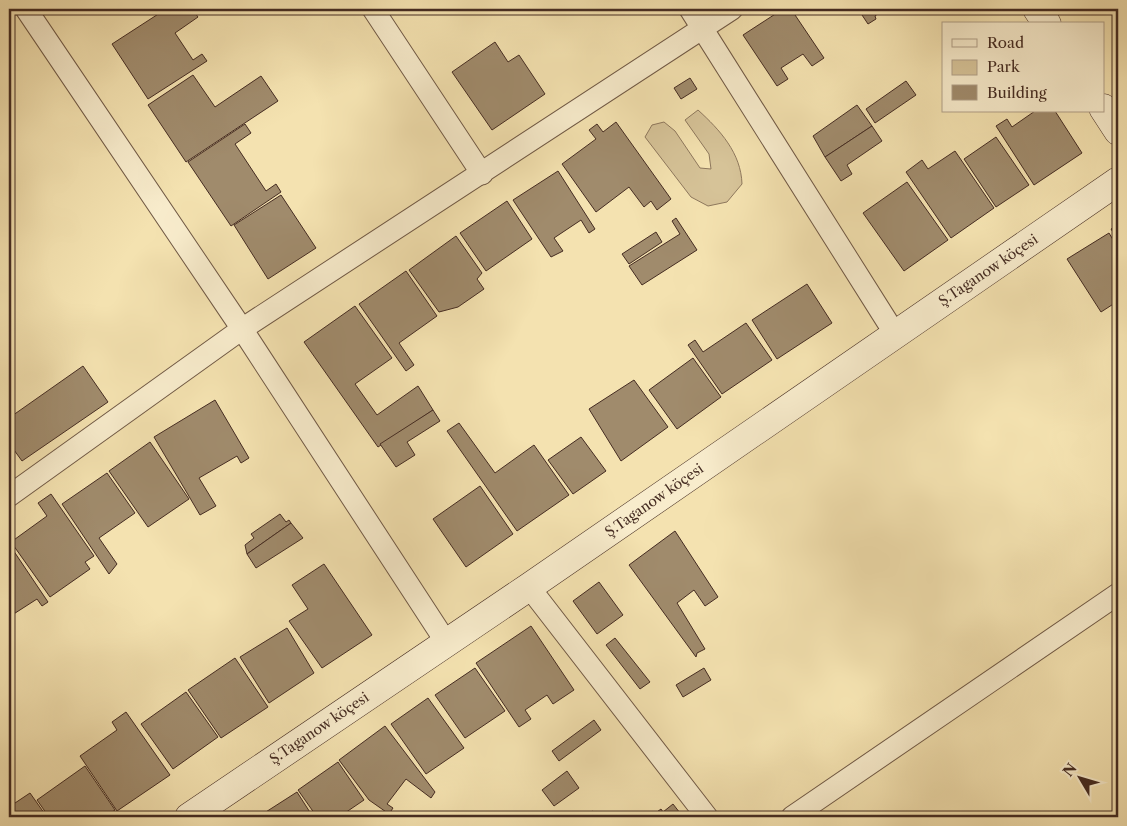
<svg xmlns="http://www.w3.org/2000/svg" width="1127" height="826" font-family="'Libre Caslon Text',serif">
<style>
.green{fill:#d6c398;stroke:#8e785d}
.building{fill:#a08b6c;stroke:#452c22}
.lines{fill:none;stroke-linecap:round;stroke-linejoin:round}
.street-casing{stroke:#715a46;stroke-width:23}
.secondary-casing{stroke:#452c22;stroke-width:29}
.street{stroke:#f8eccc;stroke-width:21}
.secondary{stroke:#f8eccc;stroke-width:28}
.labels{text-anchor:middle;stroke-width:4;stroke-linejoin:round;paint-order:stroke}
.street-label{font-size:14px;fill:#452c22;stroke:#f8eccc}
</style>
<rect width="100%" height="100%" fill="#f4e2b0"/>
<filter id="stains"><feTurbulence type="fractalNoise" baseFrequency=".004" numOctaves="4"/><feColorMatrix values="0 0 0 0 .2 0 0 0 0 .09 0 0 0 0 .02 0 0 0 .5 -.17"/></filter>
<radialGradient id="worn" r=".72"><stop offset=".6" stop-color="#630" stop-opacity="0"/><stop offset="1" stop-color="#630" stop-opacity=".3"/></radialGradient>
<path class="green" d="M698 110C720 130 741 153 742 184L727 202 708 206 691 197 645 137 652 125 664 122 675 131 700 168 711 169 709 154 685 120Z"/>
<g class="building">
<path d="M166 9H192L198 17 175 33 193 60 202 54 207 61 148 99 112 44Z"/>
<path d="M783 9H791L824 58 812 66 803 54 781 68 788 79 777 86 743 35Z"/>
<path d="M858 9H884L875 16 876 19 868 24Z"/>
<path d="M495 42 508 62 519 55 545 94 492 130 452 72Z"/>
<path d="M193 75 215 107 261 76 278 101 186 162 148 105Z"/>
<path d="M690 78 697 89 681 99 674 88Z"/>
<path d="M906 81 916 95 875 123 866 109Z"/>
<path d="M857 105 872 126 825 157 813 136Z"/>
<path d="M1035 111H1055L1082 153 1034 185 996 126 1007 119 1012 127Z"/>
<path d="M616 122 671 199 657 210 651 201 644 207 629 187 596 212 562 164 596 139 589 130 597 124 603 132Z"/>
<path d="M245 124 251 133 235 144 266 191 276 184 281 192 231 226 188 162Z"/>
<path d="M872 126 882 141 847 165 852 174 841 181 825 157Z"/>
<path d="M996 137 1029 185 996 207 964 159Z"/>
<path d="M955 151 994 208 951 238 906 172 922 160 928 169Z"/>
<path d="M558 171 595 229 589 233 581 220 554 238 563 251 551 257 513 200Z"/>
<path d="M907 182 948 240 904 271 863 213Z"/>
<path d="M281 195 316 248 268 279 234 225Z"/>
<path d="M507 201 532 239 486 271 460 233Z"/>
<path d="M676 218 697 250 642 285 629 266 680 234 672 221Z"/>
<path d="M1118 225V240L1111 229Z"/>
<path d="M656 232 662 242 629 264 622 254Z"/>
<path d="M1109 233 1118 248V301L1101 312 1067 259Z"/>
<path d="M456 236 482 273 477 279 484 289 458 307 439 312 409 270Z"/>
<path d="M406 271 437 316 399 343 414 365 406 371 359 304Z"/>
<path d="M807 284 832 323 777 359 752 320Z"/>
<path d="M355 306 392 358 355 384 377 415 418 386 433 410 378 447 304 342Z"/>
<path d="M746 323 772 360 722 394 688 345 695 340 703 352Z"/>
<path d="M693 358 721 397 677 429 649 390Z"/>
<path d="M83 366 108 402 22 461 9 443V418Z"/>
<path d="M634 380 668 427 621 461 589 409Z"/>
<path d="M215 400 249 458 241 463 237 456 199 478 216 506 200 515 154 437Z"/>
<path d="M433 410 440 421 407 442 415 455 396 467 380 444Z"/>
<path d="M459 423 495 473 534 445 569 495 517 531 447 431Z"/>
<path d="M581 437 606 471 573 494 548 460Z"/>
<path d="M150 442 189 499 148 527 109 471Z"/>
<path d="M107 473 135 513 99 538 117 564 109 574 62 504Z"/>
<path d="M480 486 513 534 466 567 433 519Z"/>
<path d="M51 494 94 556 85 562 90 569 50 597 11 542 47 516 38 503Z"/>
<path d="M280 514 286 522 289 520 291 523 247 554 245 545 254 538 251 534Z"/>
<path d="M291 523 303 538 256 568 247 554Z"/>
<path d="M675 531 718 597 705 606 694 590 677 603 705 649 697 653 696 657 629 565Z"/>
<path d="M9 544 48 602 42 606 37 599 9 617Z"/>
<path d="M324 564 372 635 322 668 289 621 308 609 292 585Z"/>
<path d="M599 582 623 615 597 634 573 601Z"/>
<path d="M531 626 574 690 553 704 547 695 525 710 531 719 519 727 476 663Z"/>
<path d="M287 628 314 673 269 703 240 657Z"/>
<path d="M615 638 650 682 640 689 606 645Z"/>
<path d="M235 658 268 707 221 738 188 690Z"/>
<path d="M475 668 505 711 465 738 435 695Z"/>
<path d="M704 668 711 680 683 697 676 685Z"/>
<path d="M186 692 218 737 173 769 141 724Z"/>
<path d="M428 698 464 748 426 774 391 724Z"/>
<path d="M126 712 170 775 117 811 80 756 117 730 112 722Z"/>
<path d="M594 720 601 730 559 761 552 751Z"/>
<path d="M385 726 435 792 431 798 406 779 387 804 393 808 389 814 369 800 339 760Z"/>
<path d="M338 762 364 800 339 817H317L298 790Z"/>
<path d="M85 766 115 810 105 817H49L37 800Z"/>
<path d="M567 771 579 788 554 806 542 790Z"/>
<path d="M297 792 313 817H258Z"/>
<path d="M30 793 47 817H9V807Z"/>
<path d="M673 804 680 813 675 817H650L661 809 663 812Z"/>
<path d="M593 811 598 817H584Z"/>
</g>
<g class="lines">
<defs>
<g id="street">
<path d="M26 9 242 329 446 642"/>
<path d="M373 9 482 174"/>
<path d="M690 9 895 334"/>
<path d="M9 496 242 329 732 9"/>
<path d="M529 587 707 817"/>
<path d="M792 817 1118 594"/>
</g>
<g id="secondary">
<path d="M1037 9 1047 24"/>
<path d="M1103 108 1118 131"/>
<path d="M189 817 529 587 1118 181"/>
</g>
</defs>
<use href="#street" class="street-casing"/>
<use href="#secondary" class="secondary-casing"/>
<use href="#street" class="street"/>
<use href="#secondary" class="secondary"/>
</g>
<g class="labels">
<g class="street-label">
<text transform="translate(988 270) rotate(-34)" y="5">Ş.Taganow köçesi</text>
<text transform="translate(654 500) rotate(-35)" y="5">Ş.Taganow köçesi</text>
<text transform="translate(319 728) rotate(-34)" y="5">Ş.Taganow köçesi</text>
</g>
</g>
<rect width="1127" height="826" fill="none" stroke="#f4e2b0" stroke-width="30"/>
<rect x="10" y="10" width="1107" height="806" fill="none" stroke="#452c22" stroke-width="2.5"/>
<rect x="15" y="15" width="1097" height="796" fill="none" stroke="#452c22"/>
<rect x="942" y="22" width="162" height="90" fill="#f8eccc" stroke="#b09f88"/>
<rect x="952" y="39" width="25" height="8" fill="#f8eccc" stroke="#b09f88"/>
<text x="987" y="48" font-size="15" fill="#452c22">Road</text>
<rect x="952" y="60" width="25" height="15" fill="#d6c398" stroke="#b09f88"/>
<text x="987" y="72" font-size="15" fill="#452c22">Park</text>
<rect x="952" y="85" width="25" height="15" fill="#a08b6c" stroke="#b09f88"/>
<text x="987" y="98" font-size="15" fill="#452c22">Building</text>
<g transform="translate(1080 778) rotate(308)" stroke="#f8eccc" stroke-width="4" paint-order="stroke">
<path d="M0-4L9 19L0 12L-9 19Z" fill="#452c22"/>
<text y="-8" font-size="14" font-weight="bold" text-anchor="middle" fill="#452c22">N</text>
</g>
<rect width="100%" height="100%" filter="url(#stains)"/>
<rect width="100%" height="100%" fill="url(#worn)"/>
</svg>
